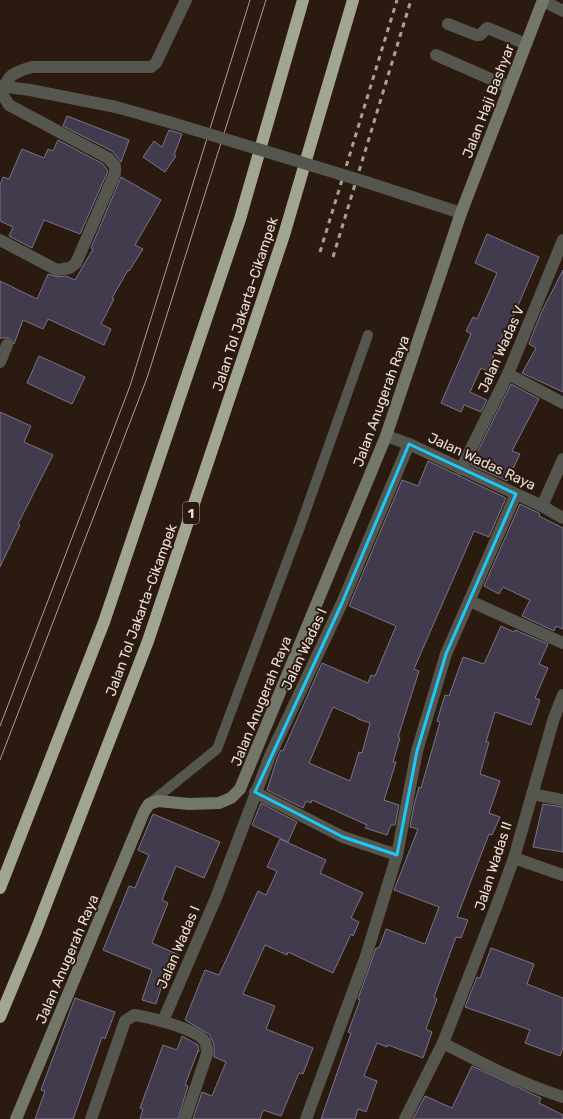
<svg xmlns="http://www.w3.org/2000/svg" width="563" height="1119" font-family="Rubik,sans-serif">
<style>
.building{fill:#413b4d;stroke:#7a7488;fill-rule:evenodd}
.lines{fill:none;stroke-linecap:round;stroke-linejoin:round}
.lane{stroke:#55574e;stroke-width:10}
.street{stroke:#55574e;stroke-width:12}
.secondary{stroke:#737769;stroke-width:12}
.highway{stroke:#a1a690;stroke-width:12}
.tram{stroke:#ad9e97;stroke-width:1}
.rail{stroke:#ad9e97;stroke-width:3;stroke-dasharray:5 5;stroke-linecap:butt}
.street-bridge{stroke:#55574e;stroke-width:12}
.marked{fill:none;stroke:#1cc9fc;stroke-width:3;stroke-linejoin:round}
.labels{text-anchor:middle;stroke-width:4;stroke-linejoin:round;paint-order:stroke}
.shield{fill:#2b1a10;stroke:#b3a59d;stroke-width:1}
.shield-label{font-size:13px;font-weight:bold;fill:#ede0da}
.street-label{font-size:14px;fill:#ede0da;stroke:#2b1a10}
</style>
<rect width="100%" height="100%" fill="#2b1a10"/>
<g class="building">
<path d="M67 116 129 140 121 162 112 151 63 126Z"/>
<path d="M169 130 182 134 174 155 176 156 165 172 143 157 154 141 162 147Z"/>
<path d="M58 140 103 164 108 171 80 234 44 220 32 248 9 236 13 227 0 221V185L3 177 9 179 22 149 44 158 48 149 53 151Z"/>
<path d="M121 177 161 200 135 245 143 249 129 271 128 270 112 298 114 299 101 324 111 329 104 345 48 319 43 329 23 320 14 344 9 338H0V281L37 299 48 274 58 277 66 276 75 280 93 249 91 248Z"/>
<path d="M487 234 539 257 507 331 505 330 487 371 481 368 470 392 487 400 481 412 464 405 461 412 441 403 471 334 466 331 473 317 477 319 497 273 475 263Z"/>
<path d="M563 270V392L522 373 536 348 529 344 530 341 542 311Z"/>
<path d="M39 356 85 377 72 404 27 383Z"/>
<path d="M511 384 539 399 512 451 520 454 507 481 471 465Z"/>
<path d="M0 412 31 426 24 442 53 455 18 524 20 525 0 567Z"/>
<path d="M428 461 506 498 489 537 474 531 414 669 419 671 398 737 400 738 393 762H396L384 800 399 805 395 825H391L387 835 365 828 367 825 312 800 311 803 306 801 303 808 267 790 277 759 281 750 283 751 322 663 368 683 371 675 375 676 396 626 349 606 402 480 418 486ZM333 707 358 718V719L370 723 362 753 359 752 350 781 309 763Z"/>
<path d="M520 504 539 513 540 514 539 516 563 528V629L556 626 554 631 522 616 530 600 503 587 499 594 484 586Z"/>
<path d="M501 626 514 632 515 630 548 644 539 664 548 668 535 698 540 700 531 725 495 712 486 742H489L480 774 500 781 489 813 500 817 492 835 489 834 457 917 468 920 461 938 456 937 434 997 437 999 426 1029 432 1032 423 1058 388 1045 387 1047 377 1043 364 1076 377 1081 366 1112 358 1109 355 1119H321L351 1033 348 1032 360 1000 358 999 376 948H379L386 929 425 944 439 907 394 890 418 829 410 827 414 805 419 787 421 788 440 722 437 721 445 695 449 696 463 657 484 664Z"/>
<path d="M261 803 297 822 288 842 252 825Z"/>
<path d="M543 804 563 807V852L533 847Z"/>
<path d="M153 814 220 842 204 878 176 866 162 900 168 903 152 943 179 955 169 978 165 976 156 1004 142 1000 152 970 103 950 129 886 135 888 149 855 138 850Z"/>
<path d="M280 839 326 860 320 873 363 893 351 918 359 922 353 936 351 934 333 973 288 952 287 955 265 945 243 994 275 1006 266 1029 313 1048 303 1074 299 1073 281 1116 263 1110 260 1119H193L202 1092 212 1096 226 1062 214 1057V1044L209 1034 185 1020 205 970 219 975 258 891 266 895 277 871 267 867Z"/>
<path d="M491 948 534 964 527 984 563 998V1047L560 1056 525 1043 530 1030 465 1007 477 977 480 978Z"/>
<path d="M75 998 115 1012 105 1039 102 1037 73 1119H35L45 1091 41 1090Z"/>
<path d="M182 1036 198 1045 199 1052 198 1051 185 1085 188 1086 178 1119H140L143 1109 140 1108 163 1045 177 1050Z"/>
<path d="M472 1066 541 1098 539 1103 563 1115V1119H413L425 1096 452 1108Z"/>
</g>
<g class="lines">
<path class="lane" d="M150 803 217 749 300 527 368 335"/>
<g class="street">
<path d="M543 1 563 11"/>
<path d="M448 24 476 35H480L487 28 490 29 526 44"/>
<path d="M436 55 509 87"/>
<path d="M0 86 30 90 116 107 169 122"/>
<path d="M366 182 461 213"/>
<path d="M0 240 57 270 70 268 76 263 115 173V166L108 158 9 105 2 94C7 75 14 72 32 67H151L156 63 186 0"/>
<path d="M0 362 7 345"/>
<path d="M508 374 563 403"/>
<path d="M386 436 409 444 542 506 563 518"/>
<path d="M461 469 508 374 563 240"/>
<path d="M542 506 563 459"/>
<path d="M470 601 563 643"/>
<path d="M255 792 343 837 397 855"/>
<path d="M532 794 563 800"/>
<path d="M514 858 563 875"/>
<path d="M163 1021 216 898 270 756 342 603 409 444"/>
<path d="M443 1043C482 1063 521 1084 563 1097"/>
<path d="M91 1119 125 1021 134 1015C149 1017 192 1028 203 1039 207 1043 207 1048 207 1054L185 1119"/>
<path d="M306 1119 366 956 397 855 417 751 446 654 516 494"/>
<path d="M405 1119 443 1043 498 902 514 858 554 718 563 695"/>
</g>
<path class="secondary" d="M16 1119 144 812 149 804 158 801 189 804 219 803 231 798 240 789 386 436 461 213 543 0"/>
<g class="highway">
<path d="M0 888 104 622 240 219 303 0"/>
<path d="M0 1017 35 933 148 641 284 235 353 0"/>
</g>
<g class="tram">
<path d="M0 726 130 386 250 0"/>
<path d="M0 760 147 378 266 0"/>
</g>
<g class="rail">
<path d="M320 252 397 0"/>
<path d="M333 257 411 0"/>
</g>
<path class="street-bridge" d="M169 122 366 182"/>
</g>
<path class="marked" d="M409 444 516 494 446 654 417 751 397 855 343 837 255 792 342 603Z"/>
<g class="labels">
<rect class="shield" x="183" y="502" width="16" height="22" rx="3"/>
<g class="shield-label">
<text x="191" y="518">1</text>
</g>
<g class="street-label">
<text transform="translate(488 101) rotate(-69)" y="5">Jalan Haji Bashyar</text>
<text transform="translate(245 304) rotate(-72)" y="5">Jalan Tol Jakarta–Cikampek</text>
<text transform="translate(501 349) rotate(-66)" y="5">Jalan Wadas V</text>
<text transform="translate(381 401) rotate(-70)" y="5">Jalan Anugerah Raya</text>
<text transform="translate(482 461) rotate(25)" y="5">Jalan Wadas Raya</text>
<text transform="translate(141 610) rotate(-70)" y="5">Jalan Tol Jakarta–Cikampek</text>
<text transform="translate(304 649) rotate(-65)" y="5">Jalan Wadas I</text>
<text transform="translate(261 701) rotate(-68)" y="5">Jalan Anugerah Raya</text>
<text transform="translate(493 866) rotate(-72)" y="5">Jalan Wadas II</text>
<text transform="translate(178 947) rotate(-67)" y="5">Jalan Wadas I</text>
<text transform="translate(67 959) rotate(-67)" y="5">Jalan Anugerah Raya</text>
</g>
</g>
</svg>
